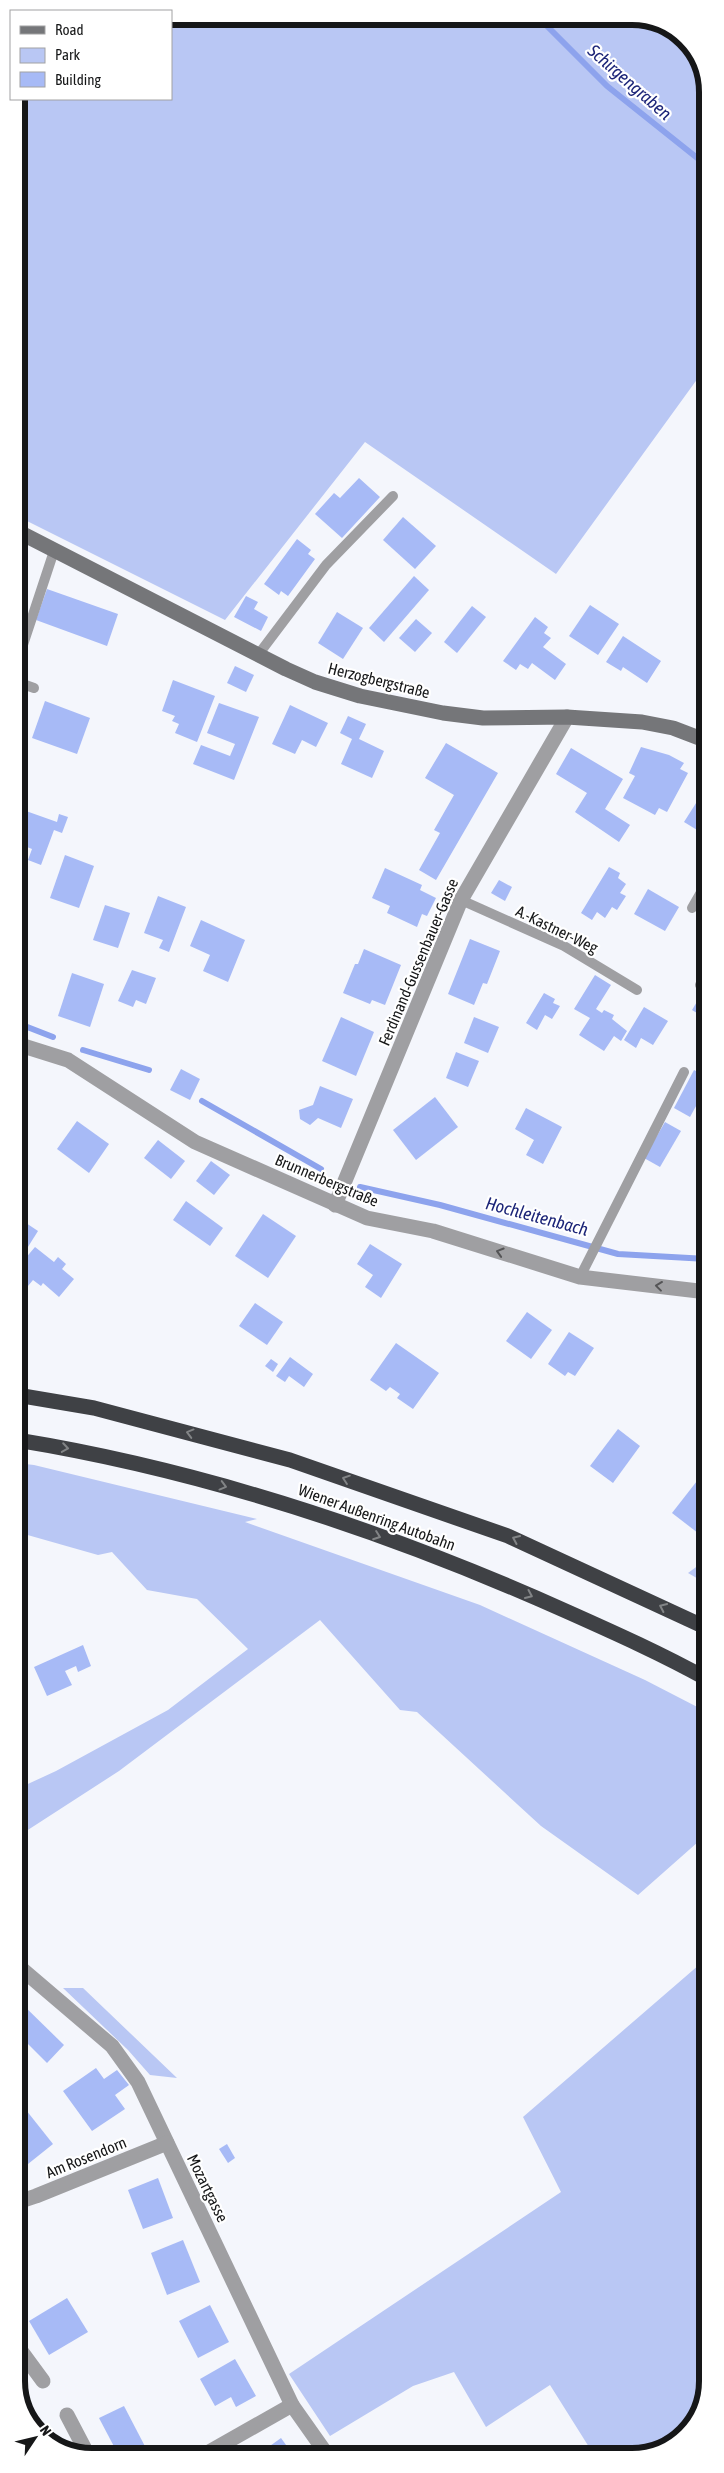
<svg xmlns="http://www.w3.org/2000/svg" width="724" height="2473" font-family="'Asap Condensed',sans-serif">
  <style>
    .green { fill: #b9c7f4 }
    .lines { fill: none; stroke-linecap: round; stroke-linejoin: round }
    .stream { stroke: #8da3ed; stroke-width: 6 }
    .building { fill: #a7baf6 }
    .lane { stroke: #9f9fa2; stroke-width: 10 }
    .street { stroke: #9f9fa2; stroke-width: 15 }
    .secondary { stroke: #757679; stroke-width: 15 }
    .highway { stroke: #3f4145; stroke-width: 15 }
    .oneway { stroke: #545456 }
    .oneway2 { stroke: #828486 }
    .labels { text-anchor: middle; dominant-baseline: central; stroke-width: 4.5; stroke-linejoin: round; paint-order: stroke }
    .street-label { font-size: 16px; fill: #161718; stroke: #fff }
    .water-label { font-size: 18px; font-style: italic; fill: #1c2578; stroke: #fff }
    .rim { fill: none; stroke: #161718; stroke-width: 6 }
  </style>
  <rect width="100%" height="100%" fill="#f4f6fc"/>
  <!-- green -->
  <g class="green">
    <polygon points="171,16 641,17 682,35 706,77 706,367 556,574 365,442 225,620 17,516 16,99 171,99"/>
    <polygon points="17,1463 34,1465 257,1519 245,1522 480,1605 645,1680 707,1712 707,1834 638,1895 541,1826 417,1712 400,1710 320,1620 119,1771 17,1837 17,1789 56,1771 168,1710 248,1649 197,1599 147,1590 112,1552 98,1555 17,1532"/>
    <polygon points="707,1559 707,1584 688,1573"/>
    <polygon points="707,1958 708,2381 689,2431 647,2455 594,2455 550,2385 486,2427 454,2372 413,2386 330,2436 289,2374 561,2192 523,2117"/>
    <polygon points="63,1988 83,1988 177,2078 150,2075 128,2050"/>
  </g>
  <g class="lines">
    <!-- stream -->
    <g class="stream">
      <polyline points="538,17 607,86 706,165"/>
      <polyline points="17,1023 53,1037"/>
      <polyline points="83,1050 149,1070"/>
      <polyline points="202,1101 321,1169"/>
      <polyline points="360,1187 440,1205 618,1254 707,1259"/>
    </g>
  </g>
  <!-- building -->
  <g class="building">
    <polygon points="359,478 380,497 342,538 315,514 334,493 340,498"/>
    <polygon points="403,517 436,546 415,569 383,540"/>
    <polygon points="297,539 311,550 308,554 315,559 288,596 281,591 279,595 264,584"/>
    <polygon points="17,574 28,578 17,607"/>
    <polygon points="414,576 429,590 384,642 369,628"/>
    <polygon points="47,589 118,614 107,646 36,620"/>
    <polygon points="246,596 258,602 254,609 268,617 261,631 234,617"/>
    <polygon points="590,605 619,624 598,655 569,636"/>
    <polygon points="472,606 486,617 457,653 444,642"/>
    <polygon points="337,612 363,628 343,659 318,643"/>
    <polygon points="535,617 548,627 544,633 551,638 543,647 566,664 555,680 532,663 528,669 520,664 516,670 503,661"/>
    <polygon points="416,619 432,633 415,652 399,638"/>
    <polygon points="623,636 661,661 647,683 623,667 621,671 606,662"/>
    <polygon points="235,666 254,675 246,692 227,683"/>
    <polygon points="173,680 215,696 197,742 175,733 179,724 172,721 175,716 162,711"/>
    <polygon points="45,701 90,718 77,754 32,738"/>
    <polygon points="219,703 259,717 234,780 193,764 201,745 230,756 235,744 207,733"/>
    <polygon points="290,705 328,723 316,747 302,740 295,754 272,744"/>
    <polygon points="348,716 366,724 359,739 384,751 372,778 341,764 352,739 340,733"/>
    <polygon points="446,743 498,773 436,880 419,870 440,833 434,830 454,795 425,778"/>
    <polygon points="641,747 669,755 684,763 680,769 688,773 667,812 659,808 655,815 623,798 635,776 629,773"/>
    <polygon points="571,748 623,779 605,809 630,825 619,842 575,812 587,793 556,774"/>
    <polygon points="705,789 707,790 707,836 684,822"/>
    <polygon points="26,811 57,822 59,814 68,817 62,833 54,830 41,865 28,860 32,849 17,843"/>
    <polygon points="65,855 94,866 79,908 50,898"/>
    <polygon points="609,867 620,873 618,878 626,884 620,893 626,896 617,910 612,907 605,918 597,912 592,920 581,913"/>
    <polygon points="385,868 422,885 420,890 436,898 427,916 422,914 417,927 387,913 390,906 372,898"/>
    <polygon points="499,880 512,887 505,901 491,893"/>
    <polygon points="648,889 679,907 665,931 634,914"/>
    <polygon points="158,896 186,907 169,952 159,948 163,940 144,933"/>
    <polygon points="707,899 707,913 701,909"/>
    <polygon points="105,905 130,913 118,948 93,940"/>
    <polygon points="201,920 245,940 228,982 203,971 210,955 190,946"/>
    <polygon points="470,939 500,951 487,984 483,983 474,1005 448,994"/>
    <polygon points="364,949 401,965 385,1005 372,1000 370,1004 343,993 355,964 358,964"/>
    <polygon points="132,970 156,978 146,1004 136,1000 133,1007 118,1001"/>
    <polygon points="72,973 104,984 90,1027 58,1016"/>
    <polygon points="595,975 611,985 596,1009 602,1013 604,1010 614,1015 612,1019 627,1031 621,1041 614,1036 604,1051 579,1035 590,1018 574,1009"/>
    <polygon points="707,985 707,1019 692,1010"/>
    <polygon points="544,993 555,999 553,1003 560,1006 552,1019 545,1015 537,1030 526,1023"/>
    <polygon points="644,1007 668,1021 653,1045 641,1038 636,1048 624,1040"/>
    <polygon points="341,1017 374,1032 356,1076 322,1061"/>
    <polygon points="474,1017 499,1027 488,1053 464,1043"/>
    <polygon points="456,1052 479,1061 468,1087 446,1078"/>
    <polygon points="181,1069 200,1079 190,1100 170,1090"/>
    <polygon points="694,1070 707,1077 707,1086 690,1117 674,1108"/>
    <polygon points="320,1086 353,1099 341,1128 318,1118 310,1125 300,1119 299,1110 313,1105"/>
    <polygon points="435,1097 458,1127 416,1160 393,1130"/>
    <polygon points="526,1108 562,1127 543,1164 526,1155 534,1140 515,1129"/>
    <polygon points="77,1121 109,1144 89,1173 57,1149"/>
    <polygon points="665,1122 681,1131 660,1167 644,1158"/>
    <polygon points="158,1140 185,1161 171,1179 144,1158"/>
    <polygon points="211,1161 230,1175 214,1195 196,1181"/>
    <polygon points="186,1201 223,1228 210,1246 173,1220"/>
    <polygon points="263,1214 296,1236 268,1278 235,1256"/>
    <polygon points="26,1223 38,1231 21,1258 17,1255 17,1237"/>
    <polygon points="370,1244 402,1264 381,1298 365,1287 373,1275 357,1264"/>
    <polygon points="35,1247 54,1262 58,1257 66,1264 62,1269 74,1279 59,1297 43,1283 41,1286 33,1280 17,1299 17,1276 28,1263 24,1260"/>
    <polygon points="255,1303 283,1322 267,1345 239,1326"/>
    <polygon points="527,1312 552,1330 531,1359 506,1341"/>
    <polygon points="569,1332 594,1348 575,1376 568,1372 565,1376 548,1364"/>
    <polygon points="396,1343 439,1373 413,1409 397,1398 400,1394 390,1387 386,1391 370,1380"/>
    <polygon points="290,1357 313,1374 304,1387 289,1376 285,1382 276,1376"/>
    <polygon points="271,1359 278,1364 273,1372 265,1366"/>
    <polygon points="618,1429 640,1446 613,1483 590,1466"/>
    <polygon points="704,1472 707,1474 707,1540 672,1513"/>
    <polygon points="83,1645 91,1666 78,1672 76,1666 65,1671 72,1685 47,1696 34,1667"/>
    <polygon points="18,2000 64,2045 47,2063 18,2034"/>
    <polygon points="96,2068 104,2079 117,2070 129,2085 115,2095 125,2109 92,2131 63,2091"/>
    <polygon points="26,2110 53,2144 18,2172 18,2117"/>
    <polygon points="227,2144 235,2158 228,2163 219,2149"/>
    <polygon points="158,2178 173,2218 143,2229 128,2190"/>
    <polygon points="183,2240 200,2282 167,2295 151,2253"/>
    <polygon points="67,2298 88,2332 49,2355 29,2321"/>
    <polygon points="210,2305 229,2342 198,2358 179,2321"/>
    <polygon points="235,2359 256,2396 236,2407 231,2397 215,2406 200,2379"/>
    <polygon points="124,2406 150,2456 119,2456 99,2418"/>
    <polygon points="281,2438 294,2456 256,2456"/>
  </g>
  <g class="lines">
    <!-- lane -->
    <g class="lane">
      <polyline points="258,655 326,565 393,496"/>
      <polyline points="17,663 54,551"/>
      <polyline points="17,682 34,688"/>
      <polyline points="461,900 564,946 637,990"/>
      <polyline points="692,908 707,882"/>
      <polyline points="700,985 707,973"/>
      <polyline points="580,1277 684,1072"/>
    </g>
    <!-- street -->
    <g class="street">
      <polyline points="17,1044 68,1060 195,1142 367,1218 433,1231 580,1277 707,1292"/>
      <polyline points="335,1205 461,900 567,717"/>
      <polyline points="17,1965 112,2046 138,2082 292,2405 328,2456"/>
      <polyline points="18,2202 36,2196 167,2143"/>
      <polyline points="18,2347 43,2381"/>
      <polyline points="67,2415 89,2457"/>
      <polyline points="202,2456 292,2405"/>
    </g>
    <!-- secondary -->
    <polyline class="secondary" points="17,531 286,669 315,682 360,696 443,713 483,718 567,717 642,722 673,728 707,741"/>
    <!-- highway -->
    <g class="highway">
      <polyline points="17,1395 94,1408 290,1460 508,1536 707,1628"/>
      <path d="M17 1440C207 1471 392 1533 568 1612 615 1633 662 1654 707 1679"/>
    </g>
  </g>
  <!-- one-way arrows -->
  <defs><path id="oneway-chevron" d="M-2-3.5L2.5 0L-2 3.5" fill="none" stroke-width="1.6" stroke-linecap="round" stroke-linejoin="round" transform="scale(1.25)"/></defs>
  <g class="oneway">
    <use href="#oneway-chevron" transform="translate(500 1252) rotate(-163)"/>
    <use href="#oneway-chevron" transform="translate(659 1286) rotate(-173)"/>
  </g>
  <g class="oneway2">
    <use href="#oneway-chevron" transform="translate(190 1433) rotate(-165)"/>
    <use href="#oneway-chevron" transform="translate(65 1448) rotate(9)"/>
    <use href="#oneway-chevron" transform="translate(346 1479) rotate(-161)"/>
    <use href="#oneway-chevron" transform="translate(223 1486) rotate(15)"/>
    <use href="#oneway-chevron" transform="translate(377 1536) rotate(20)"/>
    <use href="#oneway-chevron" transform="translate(516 1539) rotate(-156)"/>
    <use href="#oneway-chevron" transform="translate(529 1595) rotate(24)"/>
    <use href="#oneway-chevron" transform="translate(663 1607) rotate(-155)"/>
  </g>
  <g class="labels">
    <!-- street labels -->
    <g class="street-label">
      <text transform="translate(379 680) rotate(14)">Herzogbergstraße</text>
      <text transform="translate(557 929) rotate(26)">A.-Kastner-Weg</text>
      <text transform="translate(418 962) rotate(-67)">Ferdinand-Gussenbauer-Gasse</text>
      <text transform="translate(327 1180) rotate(23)">Brunnerbergstraße</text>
      <text transform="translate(377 1517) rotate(20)">Wiener Außenring Autobahn</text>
      <text transform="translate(86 2157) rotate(-22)">Am Rosendorn</text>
      <text transform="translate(208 2188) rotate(64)">Mozartgasse</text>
    </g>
    <!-- water labels -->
    <g class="water-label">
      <text transform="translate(630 82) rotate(41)">Schirgengraben</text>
      <text transform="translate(537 1216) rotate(15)">Hochleitenbach</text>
    </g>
  </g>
  <!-- crop -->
  <path d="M0 0H724V2473H0ZM92 25H632A67 67 0 0 1 699 92V2381A67 67 0 0 1 632 2448H92A67 67 0 0 1 25 2381V92A67 67 0 0 1 92 25Z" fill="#fff" fill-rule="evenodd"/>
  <path class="rim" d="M92 25H632A67 67 0 0 1 699 92V2381A67 67 0 0 1 632 2448H92A67 67 0 0 1 25 2381V92A67 67 0 0 1 92 25Z"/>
  <!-- legend -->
  <rect x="10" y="10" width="162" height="90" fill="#ffffff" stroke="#a2a2a3"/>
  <rect x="20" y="26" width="25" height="8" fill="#757679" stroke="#a2a2a3"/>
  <text x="55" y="35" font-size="15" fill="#161718">Road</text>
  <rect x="20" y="48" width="25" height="15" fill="#b9c7f4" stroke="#a2a2a3"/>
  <text x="55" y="60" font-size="15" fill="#161718">Park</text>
  <rect x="20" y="72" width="25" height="15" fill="#a7baf6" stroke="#a2a2a3"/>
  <text x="55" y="85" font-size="15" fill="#161718">Building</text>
  <!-- north arrow -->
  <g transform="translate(35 2438) rotate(55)" stroke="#ffffff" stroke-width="4" paint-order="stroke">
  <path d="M0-4L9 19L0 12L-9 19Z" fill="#161718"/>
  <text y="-8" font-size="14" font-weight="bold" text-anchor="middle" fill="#161718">N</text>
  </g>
</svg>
